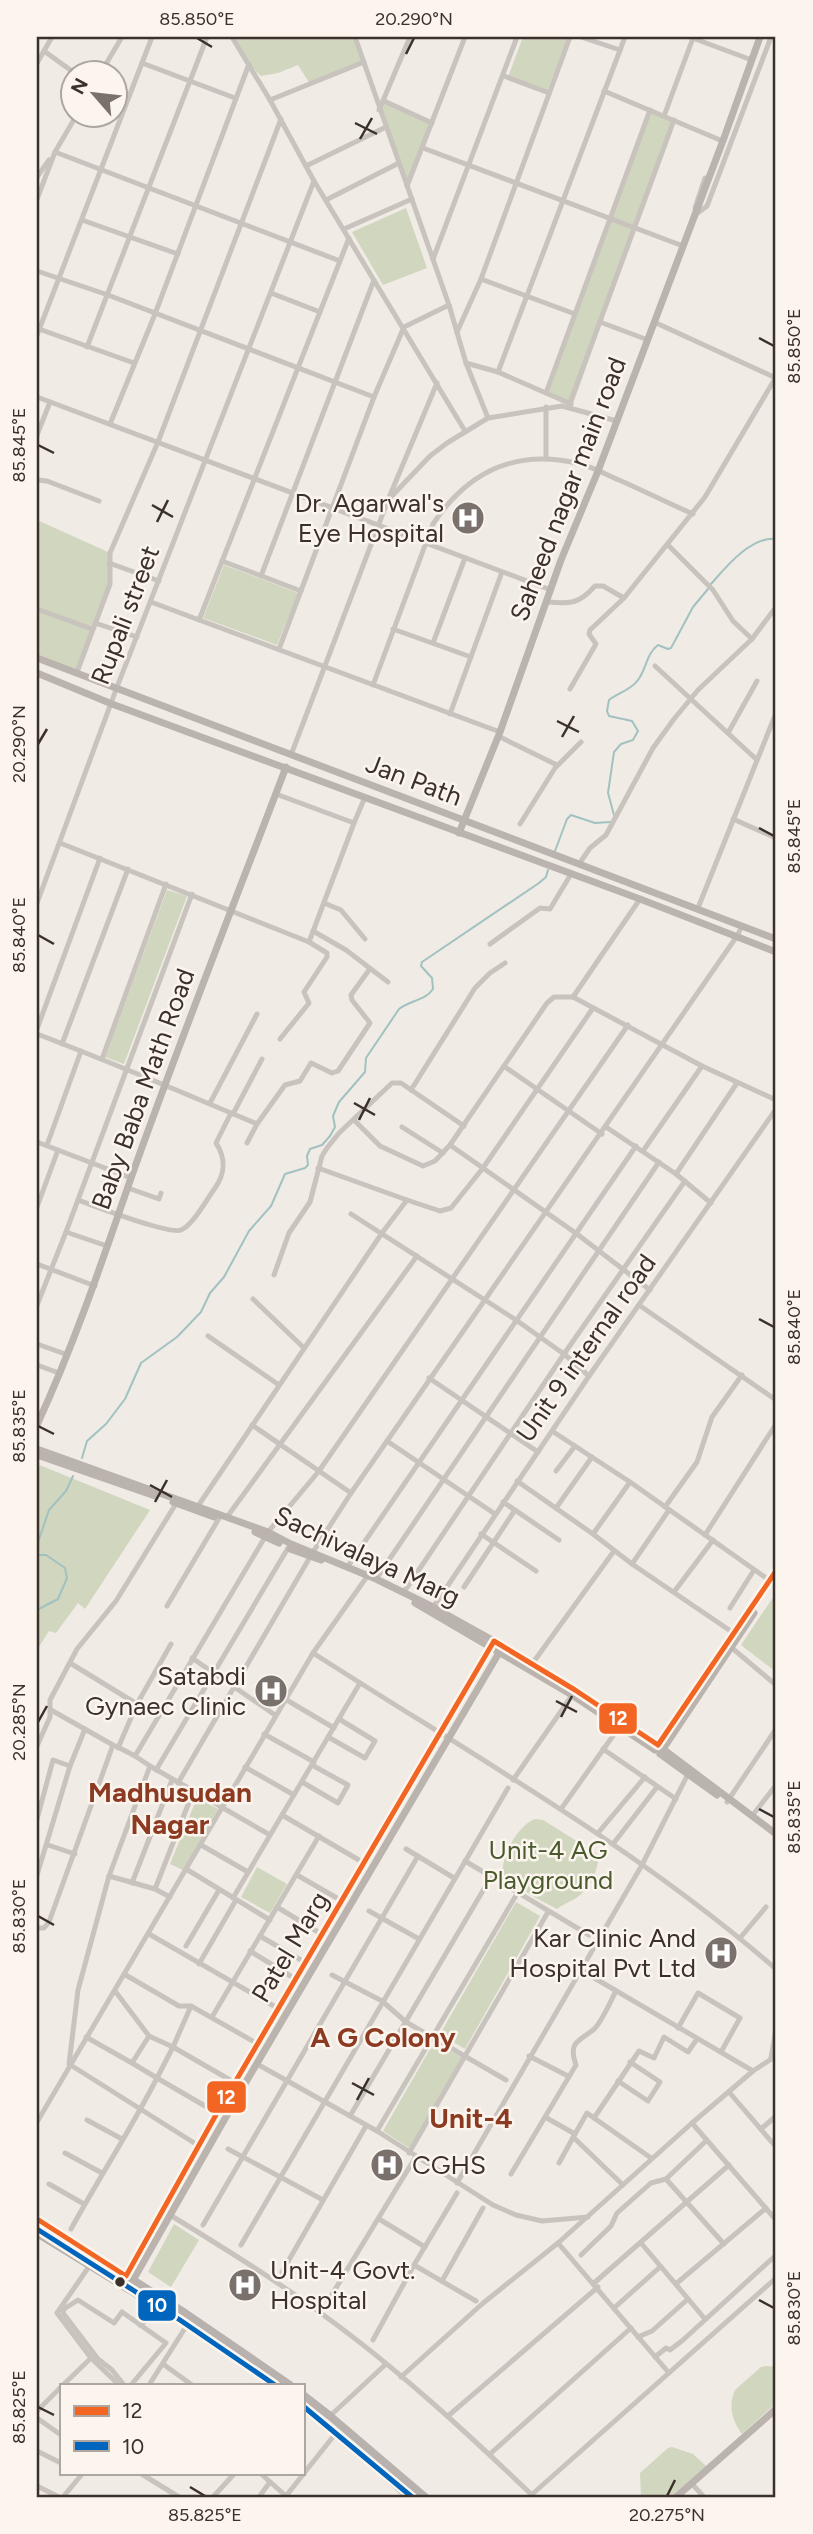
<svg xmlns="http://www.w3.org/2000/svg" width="813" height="2534" font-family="Figtree,sans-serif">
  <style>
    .green { fill: #d1d6bf }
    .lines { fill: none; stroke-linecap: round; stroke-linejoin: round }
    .stream { stroke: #a1c2c1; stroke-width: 2 }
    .street { stroke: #c9c3be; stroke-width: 5 }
    .secondary { stroke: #bab3ae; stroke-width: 7 }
    .primary { stroke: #b8b1ad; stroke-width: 8 }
    .bus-1-casing { stroke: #fbf5ee; stroke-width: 10 }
    .bus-2-casing { stroke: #fbf5ee; stroke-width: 10 }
    .bus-1 { stroke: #f26522; stroke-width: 5 }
    .bus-2 { stroke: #0065bd; stroke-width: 5 }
    .ticks { fill: none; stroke: #3b302b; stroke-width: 2.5 }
    .bus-dot { fill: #3b302b; stroke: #fbf5ee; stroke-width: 2.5 }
    .labels { text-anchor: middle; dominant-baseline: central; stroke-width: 5; stroke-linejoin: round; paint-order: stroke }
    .street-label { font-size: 26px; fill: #3b302b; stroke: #fbf5ee }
    .poi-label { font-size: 26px; fill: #3b302b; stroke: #fbf5ee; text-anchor: end }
    .park-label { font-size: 26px; fill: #4a5a2e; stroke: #fbf5ee }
    .neighbourhood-label { font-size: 28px; font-weight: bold; fill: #8c3b22; stroke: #fbf5ee }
    .line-badge { stroke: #fbf5ee; stroke-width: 2.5 }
    .badge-label { font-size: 19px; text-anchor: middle; font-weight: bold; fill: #fff }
    .neatline { fill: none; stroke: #3b302b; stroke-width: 2.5 }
    .ticks-label { font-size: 18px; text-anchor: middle; fill: #3b302b }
  </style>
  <rect width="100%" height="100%" fill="#f0ebe5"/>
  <!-- green -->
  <g class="green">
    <polygon points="233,37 355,37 364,62 310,84 298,65 278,73 261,76 249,64"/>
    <polygon points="523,37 568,37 547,92 508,77"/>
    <polygon points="384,101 432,123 407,186 379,110"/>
    <polygon points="650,110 674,120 573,404 546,393"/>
    <polygon points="406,208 427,268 383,285 352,232"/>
    <polygon points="37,520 108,552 109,583 91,627 37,608"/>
    <polygon points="224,565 298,593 277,645 203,618"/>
    <polygon points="37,610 91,629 76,671 37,657"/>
    <polygon points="167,890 187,896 124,1064 105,1057"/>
    <polygon points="37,1464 150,1510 85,1609 78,1603 56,1633 49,1631 37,1650"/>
    <polygon points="776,1593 776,1672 741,1645"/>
    <polygon points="197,1798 218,1809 183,1870 170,1864"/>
    <path d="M535 1819 543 1820 599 1855C598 1872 588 1892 573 1900 567 1903 562 1905 557 1909L534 1897 503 1876C500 1857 518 1825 535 1819Z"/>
    <polygon points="257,1867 287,1884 270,1913 241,1897"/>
    <polygon points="516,1902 540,1916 465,2049 440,2034"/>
    <polygon points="434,2042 463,2058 411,2149 383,2131"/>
    <polygon points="174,2224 199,2240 171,2287 148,2272"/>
    <path d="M767 2366 776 2367V2403L742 2434C732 2421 728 2405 735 2390L761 2367Z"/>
    <polygon points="672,2447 693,2454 706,2466 670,2497 641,2497 640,2473 668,2448"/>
  </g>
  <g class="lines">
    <!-- stream -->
    <g class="stream">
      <path d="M711 584C726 567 751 536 776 539"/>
      <path d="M614 815 608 793 614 752 621 744 633 740 638 731 632 721 609 716 607 711 609 700C618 693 631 690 638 680 647 668 646 654 658 645L668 649 671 648 693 607 708 589"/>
      <polyline points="555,851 567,819 571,815 595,823 610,822"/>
      <path d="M82 1458 87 1441 106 1424 125 1399 141 1363 177 1337 201 1312 210 1293 224 1277 249 1231 271 1206 285 1174 305 1168 308 1165 307 1156 310 1149 322 1145 330 1136 335 1127 333 1116 339 1102 365 1072 366 1058 399 1009C410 1000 425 1001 433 989L432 978 421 966 422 962 539 883 546 877 548 870"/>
      <polyline points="37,1545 49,1510 66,1491 73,1476"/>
      <polyline points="37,1555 46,1555 65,1568 67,1578 58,1599 37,1610"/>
    </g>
    <!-- street -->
    <g class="street">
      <polyline points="232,37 270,100 314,181 465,431"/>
      <polyline points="355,37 449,305 466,363 488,418"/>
      <polyline points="581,37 620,50"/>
      <polyline points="690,37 749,59"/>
      <polyline points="44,51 76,74"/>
      <polyline points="37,63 52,37"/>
      <polyline points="142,63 235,98"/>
      <polyline points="100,74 122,37"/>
      <polyline points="504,76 549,93"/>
      <polyline points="604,91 720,140"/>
      <polyline points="270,100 364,62"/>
      <polyline points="384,101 432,123"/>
      <polyline points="379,110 410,37"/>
      <polyline points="664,116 693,38"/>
      <polyline points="423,148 683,246"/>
      <polyline points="55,152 76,116"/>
      <polyline points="306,166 386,127"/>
      <polyline points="37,177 49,160"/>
      <polyline points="407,186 465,37"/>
      <polyline points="37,199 55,152 340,261"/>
      <polyline points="326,200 399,163"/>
      <polyline points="695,208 705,178"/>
      <polyline points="695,215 707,206 771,37"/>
      <polyline points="82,220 178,254"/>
      <polyline points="344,229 412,199"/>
      <polyline points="433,259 517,37"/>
      <polyline points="37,271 108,295 374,397"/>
      <polyline points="481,279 575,314"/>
      <polyline points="271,293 320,312"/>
      <polyline points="600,322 648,340"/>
      <polyline points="654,322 776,378"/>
      <polyline points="39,329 134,363"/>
      <polyline points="457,332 481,279 570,37"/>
      <polyline points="37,335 152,37"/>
      <polyline points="87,347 207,37"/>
      <polyline points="466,363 498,372 571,404"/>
      <polyline points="498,372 625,37"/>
      <polyline points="546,393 650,110"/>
      <polyline points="37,397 551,590"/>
      <polyline points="570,403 674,120"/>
      <polyline points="546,407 546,458"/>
      <polyline points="110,424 155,314 249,64"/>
      <polyline points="37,435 50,402"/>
      <polyline points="37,480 47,481 99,501"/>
      <polyline points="390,498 430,456 447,443 488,418 562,406 617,421"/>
      <polyline points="668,545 713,590 733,621 752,639"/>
      <polyline points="222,561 301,591"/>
      <polyline points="109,563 159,581"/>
      <polyline points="261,576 374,280"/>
      <polyline points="151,602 500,732"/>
      <path d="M547 602C571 604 579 604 595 586H603L624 598 705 497 776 377"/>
      <polyline points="37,609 92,629"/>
      <polyline points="199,620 349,238"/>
      <polyline points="95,623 137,637"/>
      <polyline points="393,629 471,657"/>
      <polyline points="433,643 465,558"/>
      <polyline points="279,649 374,397 404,327 449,305"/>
      <polyline points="655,666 756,759"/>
      <polyline points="77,672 110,584 110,553 158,442 281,119"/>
      <path d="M373 685 433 524C468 471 517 448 580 464 593 467 607 475 619 480 644 491 668 503 693 514"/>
      <polyline points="570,689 596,644 589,634 590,630 624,598"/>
      <polyline points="450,714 502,572"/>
      <polyline points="728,733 757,681"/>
      <polyline points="498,736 557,765"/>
      <polyline points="291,755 388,500 437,383"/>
      <polyline points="733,819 776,838"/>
      <polyline points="354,823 365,797"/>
      <polyline points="520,824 555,768 581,742"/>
      <polyline points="60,843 309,942 354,823 276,794"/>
      <polyline points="579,864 590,848 606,835 653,748 674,719 698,690 752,639 776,607"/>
      <polyline points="37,903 117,687 314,181"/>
      <polyline points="324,903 341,910 365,939"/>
      <polyline points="698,908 776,713"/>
      <polyline points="313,931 346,950 388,982"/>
      <polyline points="490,944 540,908 550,909 571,874"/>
      <polyline points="573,997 640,899"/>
      <polyline points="37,1029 100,858"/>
      <path d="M37 1034C111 1062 184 1093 257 1124L247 1143"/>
      <polyline points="280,1039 309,1003 304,992 327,957 327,953 309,942"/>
      <polyline points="62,1044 128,869"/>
      <polyline points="102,1059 166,884"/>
      <polyline points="505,1067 602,1134"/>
      <polyline points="411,1090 475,988 490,973 505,963"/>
      <polyline points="210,1103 257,1014"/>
      <polyline points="233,1114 262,1059"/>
      <polyline points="354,1120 380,1146 423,1166 435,1161 450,1145"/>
      <polyline points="257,1124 285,1085 300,1081 311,1063 332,1073 338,1071 370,1023 352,1000 351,995 369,970"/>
      <polyline points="402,1127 443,1153"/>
      <polyline points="606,1127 676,1174 711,1203"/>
      <polyline points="37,1142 131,1178"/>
      <polyline points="47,1145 81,1051"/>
      <polyline points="643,1151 702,1066"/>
      <polyline points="318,1168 407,1200"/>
      <polyline points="676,1174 737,1083"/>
      <polyline points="128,1188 159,1199 161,1193"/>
      <path d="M78 1200C94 1206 169 1235 181 1230 193 1225 207 1199 215 1188 225 1174 226 1158 216 1143L231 1113"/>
      <polyline points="37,1207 58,1150"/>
      <polyline points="351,1214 516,1320 564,1354 589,1376"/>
      <polyline points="66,1232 107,1246"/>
      <polyline points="37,1264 95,1286"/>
      <polyline points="274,1275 289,1233 310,1202 322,1156 327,1148 339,1133 392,1083 401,1083 464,1126"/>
      <polyline points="650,1290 577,1234 450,1145 547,1003 554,997 573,997 702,1066 776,1100"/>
      <polyline points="253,1299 304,1348"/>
      <polyline points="37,1305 66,1232 192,894"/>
      <polyline points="639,1305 776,1400"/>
      <polyline points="208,1336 279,1385"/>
      <polyline points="37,1344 68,1355"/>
      <polyline points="37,1365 59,1373"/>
      <polyline points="429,1378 538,1452"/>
      <polyline points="252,1425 351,1493"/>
      <polyline points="552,1431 630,1482 769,1580"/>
      <polyline points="387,1441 495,1514"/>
      <polyline points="556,1471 575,1446"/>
      <polyline points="517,1481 593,1534 632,1564 735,1634"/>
      <polyline points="503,1502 559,1540"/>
      <polyline points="198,1506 382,1233 407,1200 440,1211 451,1208 483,1168 593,1008"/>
      <polyline points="665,1507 697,1462 712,1417 742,1375"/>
      <polyline points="556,1508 592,1457"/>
      <polyline points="227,1517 417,1256"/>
      <polyline points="481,1534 536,1571"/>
      <polyline points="593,1534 630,1482"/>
      <polyline points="705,1535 776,1424"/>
      <polyline points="632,1564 669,1510"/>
      <polyline points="348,1566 636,1146"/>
      <polyline points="376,1579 659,1162"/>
      <polyline points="464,1587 515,1510"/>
      <polyline points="404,1592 564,1354 685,1181"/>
      <polyline points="674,1592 713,1540"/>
      <polyline points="167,1606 221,1515"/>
      <polyline points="730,1608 754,1570"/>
      <polyline points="432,1609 589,1376 776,1109"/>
      <polyline points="732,1648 776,1685"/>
      <path d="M313 1653C470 1754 635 1846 776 1969"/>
      <polyline points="192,1658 275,1715"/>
      <polyline points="70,1663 137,1704"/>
      <polyline points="532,1664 614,1551"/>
      <polyline points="285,1699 334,1728"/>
      <polyline points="264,1734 314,1762"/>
      <polyline points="328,1737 365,1758 375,1741 339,1719"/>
      <polyline points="37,1746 50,1717 50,1700 77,1649 116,1601 177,1502"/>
      <polyline points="116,1746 135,1756"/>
      <polyline points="118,1748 137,1704 171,1644"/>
      <polyline points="603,1749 676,1799"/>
      <polyline points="150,1766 135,1756 268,1532 319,1471 628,1025"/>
      <polyline points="245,1767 294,1795"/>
      <polyline points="156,1770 288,1548"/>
      <polyline points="513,1780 573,1694"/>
      <polyline points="302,1782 338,1803 348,1785 312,1765"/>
      <polyline points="178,1783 313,1552 351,1493 737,936 742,926"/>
      <polyline points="727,1802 776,1729"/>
      <polyline points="561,1809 620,1726"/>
      <polyline points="282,1815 364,1863"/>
      <polyline points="752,1816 776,1785"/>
      <polyline points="37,1819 53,1760 70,1766"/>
      <polyline points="598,1833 645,1777"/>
      <polyline points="613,1844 657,1787"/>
      <polyline points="48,1845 75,1854"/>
      <polyline points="201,1845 248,1872"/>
      <polyline points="406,1849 454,1878"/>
      <polyline points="465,1861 589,1935"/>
      <polyline points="186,1869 270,1920"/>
      <polyline points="37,1875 70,1766 85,1729"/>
      <polyline points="297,1875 342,1901"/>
      <polyline points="109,1876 155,1889 170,1897"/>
      <polyline points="132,1883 172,1780"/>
      <polyline points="155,1889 193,1792"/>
      <polyline points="233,1898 360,1683"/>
      <polyline points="277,1907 323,1935"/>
      <polyline points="369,1911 419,1939"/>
      <polyline points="37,1928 44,1928 49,1922 113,1745 51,1710"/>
      <polyline points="149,1934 279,2009"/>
      <polyline points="260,1936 306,1963"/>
      <polyline points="740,1938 766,1907"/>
      <polyline points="186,1946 219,1890"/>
      <polyline points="250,1951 297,1980"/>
      <polyline points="199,1964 236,1900"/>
      <polyline points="579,1969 753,2071"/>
      <polyline points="124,1974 179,2006 191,2006 258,2044"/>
      <polyline points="332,1975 382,2001 406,2022 506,2080"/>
      <polyline points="115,1991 149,2036"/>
      <polyline points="212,2017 319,1836"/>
      <polyline points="678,2028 698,1993 740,2018 721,2052"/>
      <polyline points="86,2037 132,2063"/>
      <polyline points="529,2056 568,2076"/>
      <polyline points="771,2058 776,2029"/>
      <polyline points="257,2064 377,2131 493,2205 516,2215 542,2221 588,2217"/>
      <polyline points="618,2081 648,2101 660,2082 630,2062"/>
      <polyline points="729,2092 776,2147"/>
      <polyline points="217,2113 157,2078 173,2047 237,2084"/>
      <polyline points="350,2116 491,1877"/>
      <polyline points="545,2117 575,2134 587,2113 651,2158"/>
      <polyline points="594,2118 639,2051 654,2058 664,2037 688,2052 697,2039"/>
      <polyline points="87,2120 122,2139"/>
      <polyline points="37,2122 313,1653 366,1578"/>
      <polyline points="692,2123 776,2220"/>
      <polyline points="761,2129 776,2116"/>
      <polyline points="377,2131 518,1892"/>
      <polyline points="573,2137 623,2185"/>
      <polyline points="199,2146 69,2064 78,1990 109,1876 150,1766 270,1835"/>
      <polyline points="228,2149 323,2200"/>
      <polyline points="65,2153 102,2173"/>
      <polyline points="409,2153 548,1912"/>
      <polyline points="559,2163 575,2134"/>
      <path d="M511 2174 576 2065C568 2042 578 2042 593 2030 601 2024 611 2000 616 1991"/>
      <polyline points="666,2179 724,2244"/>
      <polyline points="457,2183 642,1865 688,1774"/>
      <polyline points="49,2184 84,2204"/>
      <path d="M170 2215C221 2246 273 2278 322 2314 397 2368 465 2431 532 2495"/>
      <polyline points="379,2219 425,2247"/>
      <polyline points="203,2225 418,1856"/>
      <path d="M71 2229C99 2178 131 2129 157 2078L132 2063 149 2036 173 2047 191 2006"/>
      <polyline points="558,2243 669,2373"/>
      <polyline points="641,2243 705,2319"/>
      <polyline points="241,2245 508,1788"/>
      <polyline points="581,2255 611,2226 617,2213 651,2183 666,2179 707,2140"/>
      <polyline points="90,2265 57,2313 91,2358 119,2385"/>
      <polyline points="414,2265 476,2301"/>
      <polyline points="282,2272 366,2126"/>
      <polyline points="442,2281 483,2208"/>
      <polyline points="594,2283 729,2165"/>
      <polyline points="677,2283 766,2208"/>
      <polyline points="328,2301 415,2158"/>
      <polyline points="614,2308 660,2267"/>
      <polyline points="140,2325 147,2320 157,2306"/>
      <polyline points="638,2337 652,2331 688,2299"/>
      <polyline points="373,2340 414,2265 457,2193"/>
      <polyline points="655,2357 666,2348 670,2350 683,2340 776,2255"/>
      <polyline points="163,2364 192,2385"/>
      <polyline points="401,2377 482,2304 558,2243 692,2123 753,2071 776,2056"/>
      <polyline points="63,2385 91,2358"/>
      <polyline points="124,2385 112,2370 98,2359 63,2313 64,2309 78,2300 114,2323 122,2312 166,2343 131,2385"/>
      <polyline points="149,2385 187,2325"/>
      <polyline points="37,2411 61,2387"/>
      <polyline points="330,2416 386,2364"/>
      <polyline points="448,2416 598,2287"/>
      <polyline points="37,2418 61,2435"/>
      <polyline points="37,2451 61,2463"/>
      <polyline points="490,2454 631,2328"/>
      <polyline points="140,2473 179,2497"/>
      <polyline points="260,2473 286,2496 336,2433"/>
      <polyline points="692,2484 704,2497"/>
      <polyline points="37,2486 59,2497"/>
      <polyline points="63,2497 83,2473"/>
      <polyline points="213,2497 235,2473"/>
      <polyline points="259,2497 270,2482"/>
      <polyline points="529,2497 776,2278"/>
    </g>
    <!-- secondary -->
    <g class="secondary">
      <polyline points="37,658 776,939"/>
      <polyline points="37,673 112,704 640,899 776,952"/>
      <polyline points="459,833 500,732 561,560 598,471 724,138 760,37"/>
      <path d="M37 1425C74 1345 102 1262 131 1178 180 1040 234 904 286 767"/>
      <polyline points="37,1449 268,1532 291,1544 376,1579 433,1607 503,1646 658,1745 776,1571"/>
      <polyline points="37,1455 155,1496"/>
      <polyline points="173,1502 214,1517"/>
      <polyline points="255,1532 279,1543"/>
      <polyline points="290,1549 321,1560"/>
      <polyline points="415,1603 572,1695 655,1750"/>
      <polyline points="754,1613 663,1749 776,1834"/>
      <polyline points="660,1754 717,1795"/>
      <polyline points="132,2282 243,2087 503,1646"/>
      <polyline points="121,2284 217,2113 494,1641"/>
      <polyline points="676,2497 776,2409"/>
    </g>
    <!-- primary -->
    <g class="primary">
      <polyline points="37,2219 185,2313 290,2385"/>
      <polyline points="37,2233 187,2325 276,2385"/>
      <polyline points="303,2395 330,2416 425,2497"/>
      <polyline points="303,2407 374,2465 409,2497"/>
    </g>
    <defs>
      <polyline id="bus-1" points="37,2219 126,2276 217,2113 494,1641 575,1690 658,1745 776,1571"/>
      <g id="bus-2">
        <polyline points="37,2229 180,2320 275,2385"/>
        <polyline points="303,2406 412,2497"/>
      </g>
    </defs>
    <!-- bus-1 casing -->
    <use href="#bus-1" class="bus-1-casing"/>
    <!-- bus-2 casing -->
    <use href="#bus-2" class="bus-2-casing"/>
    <!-- bus-1 -->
    <use href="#bus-1" class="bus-1"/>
    <!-- bus-2 -->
    <use href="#bus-2" class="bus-2"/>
  </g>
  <!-- ticks -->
  <path class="ticks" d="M197 38 212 47M406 54 414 38M355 123 377 134M360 139 372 118M759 338 774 346M38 445 54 453M152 505 173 517M157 522 168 500M557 721 579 732M562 737 574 716M38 744 47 729M759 828 774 836M38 935 54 944M354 1103 375 1115M359 1120 370 1098M759 1319 774 1327M38 1426 54 1434M150 1485 172 1497M155 1502 167 1480M556 1701 577 1712M561 1717 572 1696M38 1722 47 1706M759 1809 774 1817M38 1916 54 1925M352 2083 374 2095M357 2100 369 2078M759 2300 774 2308M38 2407 54 2415M190 2487 205 2496M667 2496 675 2480"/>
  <!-- icons -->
  <defs>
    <symbol id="hospital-disc" viewBox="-11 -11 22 22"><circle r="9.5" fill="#7a716c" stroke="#fbf5ee"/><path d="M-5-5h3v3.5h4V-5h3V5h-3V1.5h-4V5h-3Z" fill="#fff"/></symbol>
  </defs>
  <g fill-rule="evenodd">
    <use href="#hospital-disc" x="449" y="499" width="38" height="38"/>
    <use href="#hospital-disc" x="252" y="1672" width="38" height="38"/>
    <use href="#hospital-disc" x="702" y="1934" width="38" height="38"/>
    <use href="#hospital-disc" x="368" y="2146" width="38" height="38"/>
    <use href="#hospital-disc" x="226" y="2266" width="38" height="38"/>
  </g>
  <!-- markers -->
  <circle class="bus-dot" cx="120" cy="2282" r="6"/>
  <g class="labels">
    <!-- street labels -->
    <g class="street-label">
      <text transform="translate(568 489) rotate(-69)">Saheed nagar main road</text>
      <text transform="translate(125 615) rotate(-69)">Rupali street</text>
      <text transform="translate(414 780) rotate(21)">Jan Path</text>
      <text transform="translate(143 1089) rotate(-70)">Baby Baba Math Road</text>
      <text transform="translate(586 1348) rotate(-55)">Unit 9 internal road</text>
      <text transform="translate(367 1556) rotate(25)">Sachivalaya Marg</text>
      <text transform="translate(290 1947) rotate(-59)">Patel Marg</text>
    </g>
    <!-- poi labels -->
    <g class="poi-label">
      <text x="444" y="503">Dr. Agarwal's<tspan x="444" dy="30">Eye Hospital</tspan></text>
      <text x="246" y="1676">Satabdi<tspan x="246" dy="30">Gynaec Clinic</tspan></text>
      <text x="696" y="1938">Kar Clinic And<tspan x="696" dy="30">Hospital Pvt Ltd</tspan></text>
      <text x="412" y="2165" text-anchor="start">CGHS</text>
      <text x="270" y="2270" text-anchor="start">Unit-4 Govt.<tspan x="270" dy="30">Hospital</tspan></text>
    </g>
    <!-- park labels -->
    <g class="park-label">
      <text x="548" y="1850">Unit-4 AG<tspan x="548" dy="30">Playground</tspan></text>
    </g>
    <!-- neighbourhood labels -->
    <g class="neighbourhood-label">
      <text x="170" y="1792">Madhusudan<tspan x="170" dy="32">Nagar</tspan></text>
      <text x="383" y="2037">A G Colony</text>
      <text x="471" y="2118">Unit-4</text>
    </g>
  </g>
  <g class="line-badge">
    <rect x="598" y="1702" width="40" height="33" rx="7" fill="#f26522"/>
    <rect x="206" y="2080" width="41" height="34" rx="7" fill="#f26522"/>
    <rect x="137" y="2289" width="40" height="33" rx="7" fill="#0065bd"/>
  </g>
  <g class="badge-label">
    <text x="618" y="1725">12</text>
    <text x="226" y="2104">12</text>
    <text x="157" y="2312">10</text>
  </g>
  <!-- border -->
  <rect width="813" height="2534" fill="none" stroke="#fbf5ee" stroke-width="77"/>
  <!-- legend -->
  <rect x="60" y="2384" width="245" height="91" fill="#fbf5ee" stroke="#aea6a0" stroke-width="2"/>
  <rect x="74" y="2406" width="35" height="10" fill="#f26522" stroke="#aea6a0" stroke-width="2"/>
  <text x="122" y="2418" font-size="21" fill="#3b302b">12</text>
  <rect x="74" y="2441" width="35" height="10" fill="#0065bd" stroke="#aea6a0" stroke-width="2"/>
  <text x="122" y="2454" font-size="21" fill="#3b302b">10</text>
  <!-- north arrow -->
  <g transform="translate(94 94) rotate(298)"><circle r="33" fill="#fbf5ee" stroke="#aea6a0" stroke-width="2"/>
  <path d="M0-5L12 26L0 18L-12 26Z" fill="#7a716c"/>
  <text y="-10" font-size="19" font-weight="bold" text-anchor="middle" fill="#3b302b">N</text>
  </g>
  <rect x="38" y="38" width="736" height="2458" class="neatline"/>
  <g class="ticks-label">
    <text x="197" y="25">85.850°E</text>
    <text x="414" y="25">20.290°N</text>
    <text transform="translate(794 346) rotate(-90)" y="6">85.850°E</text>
    <text transform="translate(19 445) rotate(-90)" y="6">85.845°E</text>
    <text transform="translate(19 744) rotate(-90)" y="6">20.290°N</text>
    <text transform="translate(794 836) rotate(-90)" y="6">85.845°E</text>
    <text transform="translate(19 935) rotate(-90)" y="6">85.840°E</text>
    <text transform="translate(794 1327) rotate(-90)" y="6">85.840°E</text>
    <text transform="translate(19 1426) rotate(-90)" y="6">85.835°E</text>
    <text transform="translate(19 1722) rotate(-90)" y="6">20.285°N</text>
    <text transform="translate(794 1817) rotate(-90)" y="6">85.835°E</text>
    <text transform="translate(19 1916) rotate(-90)" y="6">85.830°E</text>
    <text transform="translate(794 2308) rotate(-90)" y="6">85.830°E</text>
    <text transform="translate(19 2407) rotate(-90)" y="6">85.825°E</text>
    <text x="205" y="2521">85.825°E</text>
    <text x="667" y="2521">20.275°N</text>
  </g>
</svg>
